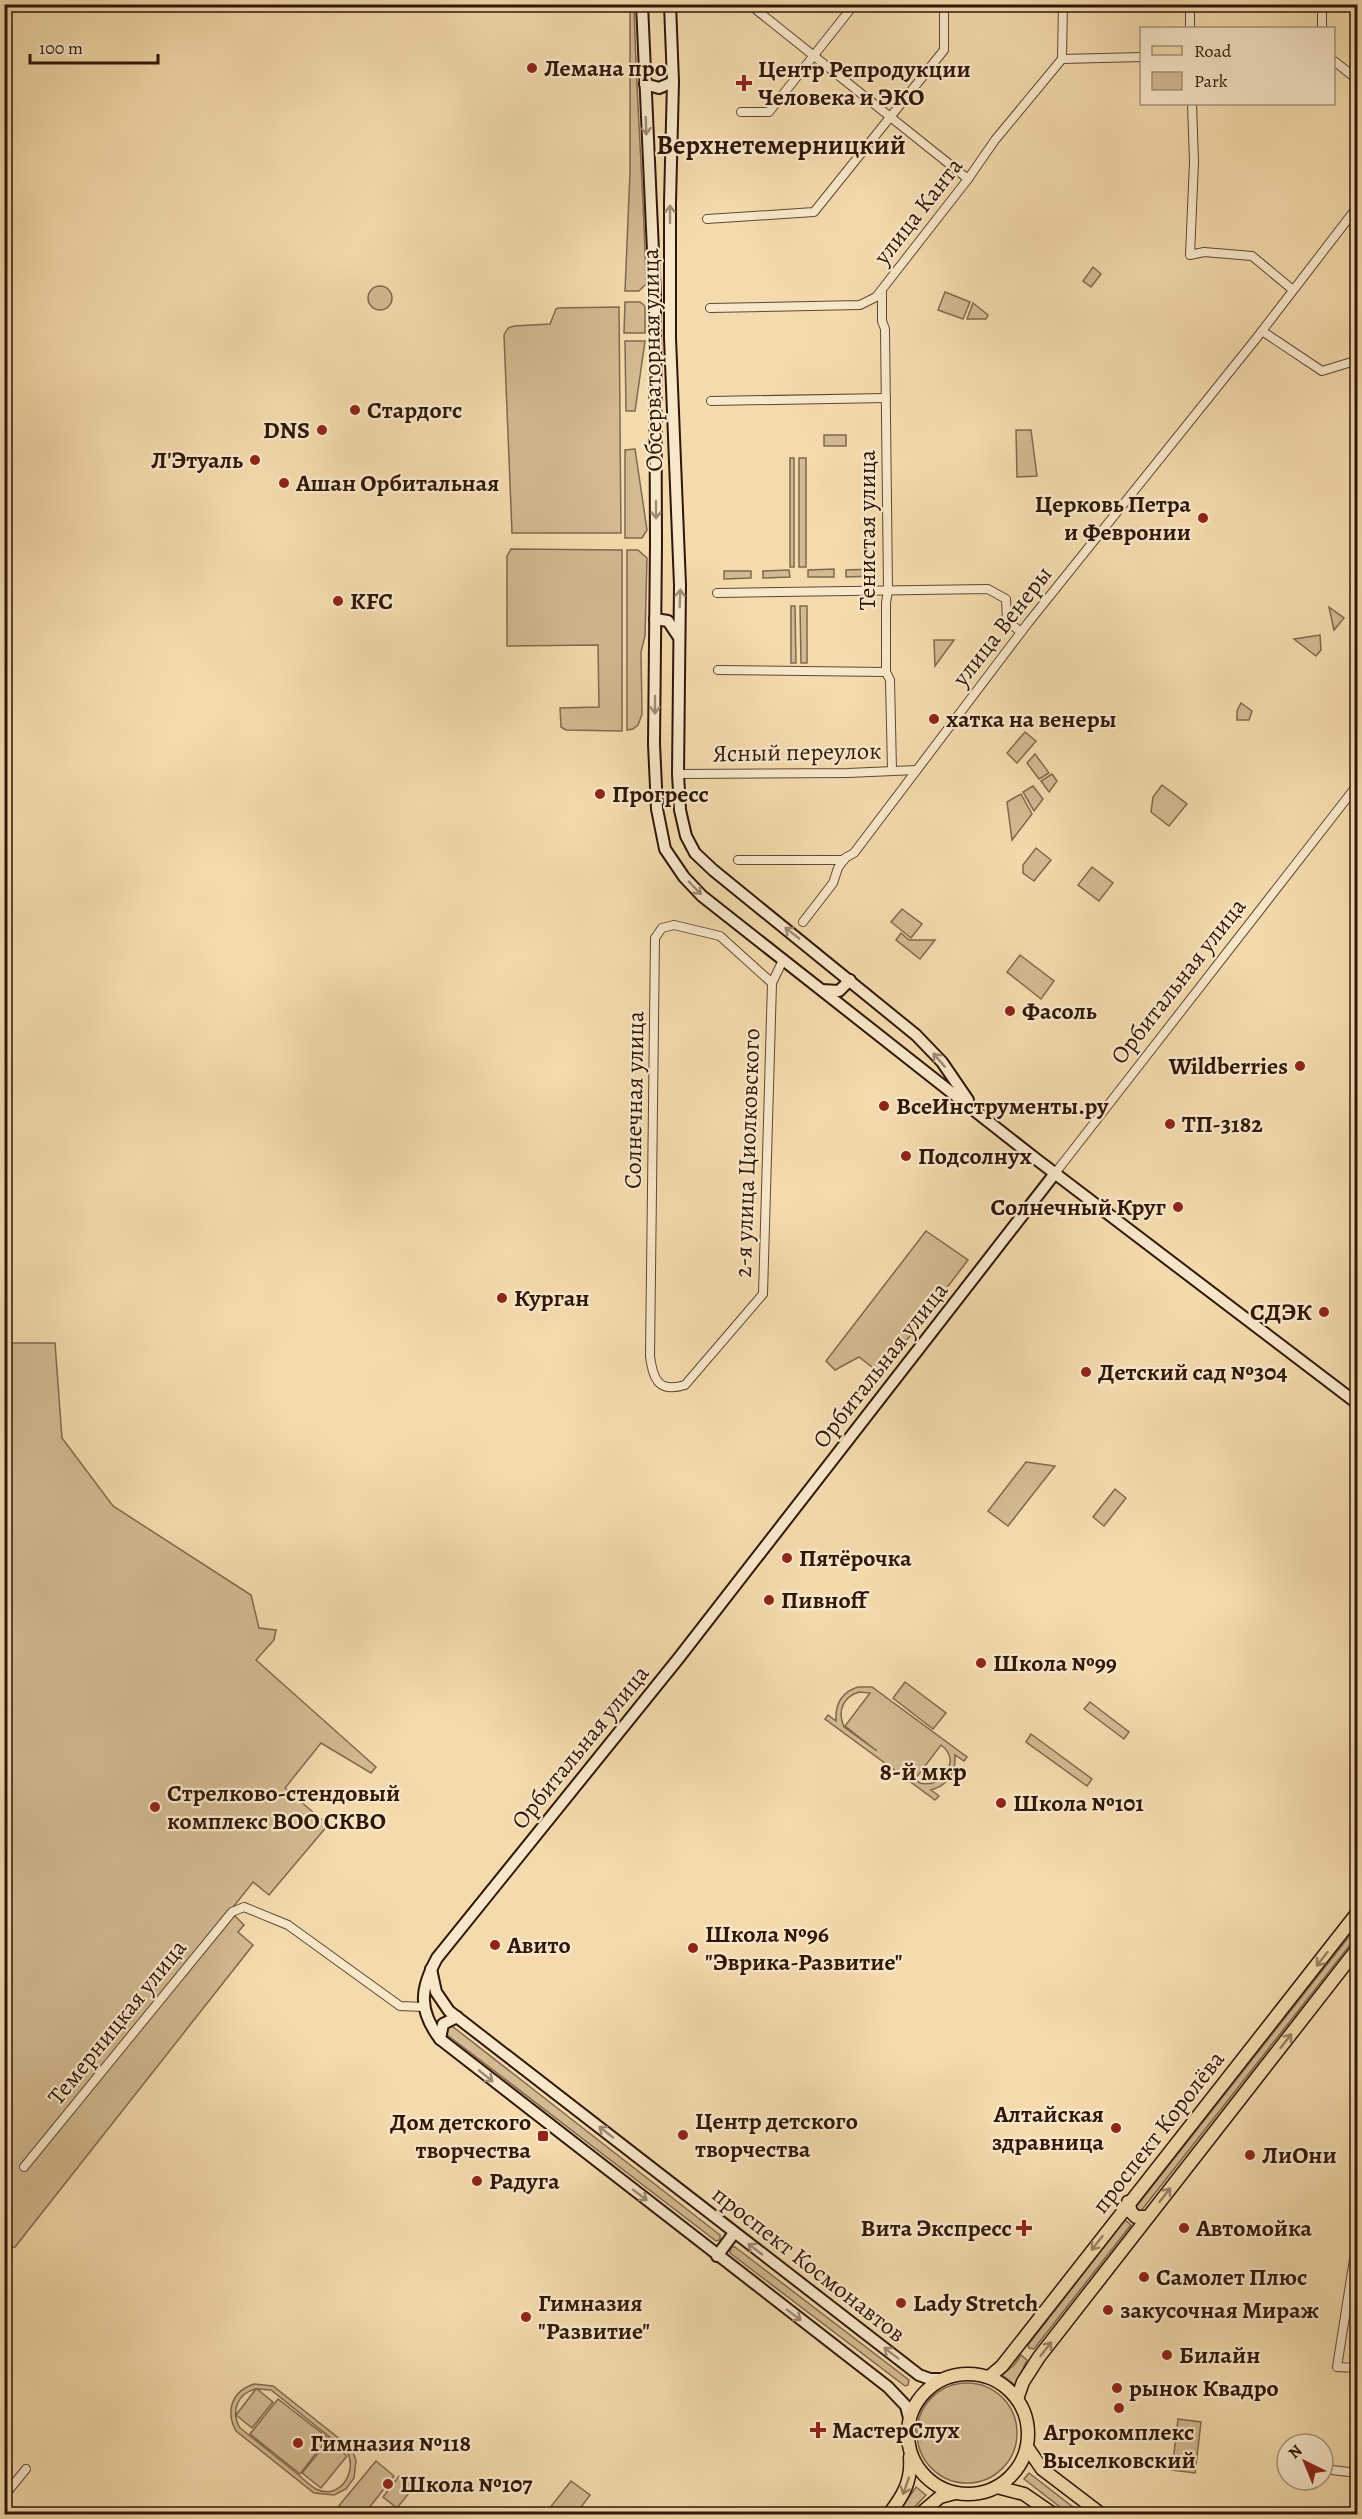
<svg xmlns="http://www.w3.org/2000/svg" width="1362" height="2519" font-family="Alegreya,serif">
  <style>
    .green { fill: #d3ba91; stroke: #81684e; stroke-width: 1.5; fill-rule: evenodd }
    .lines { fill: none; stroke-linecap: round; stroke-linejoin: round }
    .street-casing { stroke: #604733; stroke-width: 10 }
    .secondary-casing { stroke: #2f160a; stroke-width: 14 }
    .primary-casing { stroke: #2f160a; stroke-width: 15 }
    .street { stroke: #f8e8ca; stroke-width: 8 }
    .secondary { stroke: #f8e8ca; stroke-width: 10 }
    .primary { stroke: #f4dbad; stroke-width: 12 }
    .oneway { stroke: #9e8a74 }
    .oneway2 { stroke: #9b8264 }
    .poi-dot { fill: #8f2418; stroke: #f8e8ca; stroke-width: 2 }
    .labels { text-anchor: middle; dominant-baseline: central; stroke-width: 4.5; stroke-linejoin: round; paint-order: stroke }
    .poi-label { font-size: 24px; font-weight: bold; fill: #2f160a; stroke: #f8e8ca; text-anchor: start }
    .street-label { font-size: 24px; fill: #2f160a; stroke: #f8e8ca }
    .neighbourhood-label { font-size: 26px; font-weight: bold; fill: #2f160a; stroke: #f8e8ca }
    .quarter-label { font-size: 27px; font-weight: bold; fill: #2f160a; stroke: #f8e8ca }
  </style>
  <rect width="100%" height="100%" fill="#f4dbad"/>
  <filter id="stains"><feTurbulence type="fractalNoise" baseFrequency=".00333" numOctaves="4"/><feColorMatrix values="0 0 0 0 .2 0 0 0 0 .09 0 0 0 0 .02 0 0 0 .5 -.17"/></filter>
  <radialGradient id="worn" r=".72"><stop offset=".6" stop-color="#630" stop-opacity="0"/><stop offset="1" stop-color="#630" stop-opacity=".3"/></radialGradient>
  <!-- green -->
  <g class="green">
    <path d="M634 4C636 98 644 191 646 284L639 291H625L630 172V5Z"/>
    <polygon points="1093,267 1101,274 1091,287 1083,281"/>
    <circle cx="380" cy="298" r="12"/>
    <polygon points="945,292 970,302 963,319 938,310"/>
    <polygon points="625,302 640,302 645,306 645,333 624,333"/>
    <polygon points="973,303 988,315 986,319 967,319"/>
    <polygon points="619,307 621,533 512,533 504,335 508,328 514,326 550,324 556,309 558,308"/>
    <polygon points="625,341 645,341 635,411 626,411"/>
    <polygon points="1016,430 1031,430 1037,476 1017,477"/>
    <rect x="824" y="435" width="22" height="11"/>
    <polygon points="635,449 647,530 642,538 625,538 625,450"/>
    <rect x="790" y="458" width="4" height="109"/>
    <rect x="799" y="458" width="7" height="109"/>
    <polygon points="511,549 622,550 622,731 566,730 561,727 560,708 599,707 598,645 507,646 507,556"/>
    <polygon points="627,550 638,550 647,558 645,636 641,652 642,714 638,725 633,729 627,730"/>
    <polygon points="834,569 834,577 808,577 808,570"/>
    <polygon points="873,569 873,576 846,577 846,570"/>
    <polygon points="789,570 790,577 763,578 763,571"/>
    <polygon points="724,571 751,571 751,578 724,579"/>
    <polygon points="791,606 795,606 796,663 791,663"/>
    <polygon points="800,606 807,606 807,663 801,663"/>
    <polygon points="1329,607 1344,618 1334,630"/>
    <polygon points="1320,635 1321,650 1316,656 1294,639"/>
    <polygon points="934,640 954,640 935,666"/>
    <polygon points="1241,703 1252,711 1249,720 1237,720 1237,711"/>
    <polygon points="1025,732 1036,741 1017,763 1007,753"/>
    <polygon points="1035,754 1049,773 1039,779 1027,763"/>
    <polygon points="1052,774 1057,781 1049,792 1041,781"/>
    <polygon points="1162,785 1187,804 1169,826 1151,812 1153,797"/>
    <polygon points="1033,786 1043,799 1034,811 1023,792"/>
    <polygon points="1021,794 1032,814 1012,840 1007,802"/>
    <polygon points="1036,848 1051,860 1034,881 1023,873 1023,865"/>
    <polygon points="1092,867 1113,883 1099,901 1078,885"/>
    <polygon points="902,909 922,924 911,938 891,922"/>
    <polygon points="901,933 909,940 935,940 920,959 896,940"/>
    <polygon points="1020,955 1054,981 1041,999 1007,972"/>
    <polygon points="926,1231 968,1260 881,1374 859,1357 835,1370 826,1361"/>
    <polygon points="4,1343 55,1343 62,1438 113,1506 251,1595 259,1628 276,1630 274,1640 256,1660 376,1767 371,1773 321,1743 285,1788 328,1825 269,1895 253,1882 230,1911 244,1925 238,1932 253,1945 15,2247 5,2248"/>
    <polygon points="1026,1462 1055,1466 1008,1526 988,1511"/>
    <polygon points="1115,1489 1126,1498 1104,1526 1093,1517"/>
    <polygon points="905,1682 946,1713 933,1729 893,1698"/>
    <path d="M858 1687H872L967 1757 964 1761 955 1755C956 1773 948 1785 931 1790L939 1796 935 1800 825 1719 828 1715 836 1721C835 1704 842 1692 858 1687ZM859 1692 870 1693 845 1726 877 1751 844 1727C837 1711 843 1697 859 1692ZM941 1745C962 1760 943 1789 920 1783L915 1779Z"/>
    <polygon points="1090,1702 1129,1732 1124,1739 1084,1709"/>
    <polygon points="1031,1734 1092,1779 1087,1786 1026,1742"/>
    <polygon points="1355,1929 1357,1930 1357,1936 1141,2211 1136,2207"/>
    <polygon points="452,2026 720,2235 720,2240 716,2241 446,2034 448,2028"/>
    <polygon points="1125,2220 1131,2225 1034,2349 1029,2348 1028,2345"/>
    <polygon points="731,2247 735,2247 909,2380 908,2385 905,2386 730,2253"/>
    <polygon points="1021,2355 1027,2360 1015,2385 1002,2375 1014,2365"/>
    <circle cx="967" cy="2433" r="50"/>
    <path d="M254 2384 273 2386 351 2448 356 2460 354 2478 346 2489 334 2495 314 2493 236 2431C225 2411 232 2391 254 2384ZM256 2389 236 2415 252 2428 273 2402 257 2389 271 2390 347 2451C358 2471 340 2501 316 2489 308 2484 301 2477 294 2471 276 2457 258 2442 240 2428 230 2411 238 2393 256 2389Z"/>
    <polygon points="278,2399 328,2438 300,2474 250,2434"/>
    <polygon points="1178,2419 1201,2422 1195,2473 1172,2470"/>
    <polygon points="328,2441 347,2456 321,2488 302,2473"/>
    <polygon points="376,2461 394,2476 365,2513 366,2514 332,2514"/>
    <polygon points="1029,2473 1082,2514 1069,2514 1024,2479"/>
    <polygon points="399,2476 413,2488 397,2508 383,2497"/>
    <polygon points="571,2481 590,2495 576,2514 545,2514"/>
    <polygon points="916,2487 926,2495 908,2514 897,2514"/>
  </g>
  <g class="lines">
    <defs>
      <g id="street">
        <polyline points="749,4 968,179"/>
        <polyline points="1190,4 1190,28"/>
        <polyline points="1322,4 1322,28"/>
        <polyline points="1062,59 1142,57"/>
        <polyline points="1334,61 1358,80"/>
        <polyline points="1192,104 1194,162 1190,255 1204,252 1252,256 1293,290"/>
        <polyline points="741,112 769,112 849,11 849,4"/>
        <polyline points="707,219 814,212 944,50 944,4"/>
        <polyline points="882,290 882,321 885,329 888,590 886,603 886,672 890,680 892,770"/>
        <polyline points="710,308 860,305 876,297 968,179 995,140 1062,59 1063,4"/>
        <polyline points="1262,331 1322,371 1358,360"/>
        <polyline points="711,401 886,398"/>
        <polyline points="717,593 988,589 1006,599 1007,621 1021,632"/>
        <polyline points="718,670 886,672"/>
        <polyline points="678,774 848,773 916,770"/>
        <polyline points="738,860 844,860"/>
        <polyline points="803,922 833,883 838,868 845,858 854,853 1028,623 1255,340 1358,206"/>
        <path d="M772 983 720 936 674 925 662 928 655 938 650 1356C653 1380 659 1393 685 1385L763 1294 772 983 783 960"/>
        <polyline points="1056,1172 1358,784"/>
        <polyline points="24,2167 232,1912 244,1907 288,1925 400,2006 424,2007"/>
        <polyline points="1358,2234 1337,2367 1358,2368"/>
        <polyline points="1323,2469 1358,2473"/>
        <polyline points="4,2496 26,2469"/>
      </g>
      <g id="secondary">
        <polyline points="642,4 655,296 656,544 654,744 657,809 665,849 684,877 702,896 1036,1159 1358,1404"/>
        <polyline points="670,4 673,82 670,202 670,338 680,585 678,774 680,810 686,836 695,853 713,870 916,1035 942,1062 968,1100"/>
        <polyline points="645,84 659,88 673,82"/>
        <polyline points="655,619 668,621 678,636"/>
        <polyline points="822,990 839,991 850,980"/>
        <polyline points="431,1969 436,1992 449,2011 919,2375 930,2379 941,2379"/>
        <polyline points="440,2039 443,2024 457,2017"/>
        <polyline points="717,2256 734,2233"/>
        <path d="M909 2418 906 2406 888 2387 440 2039C418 2010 420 1989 437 1958L678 1659 1056 1172"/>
      </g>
      <g id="primary">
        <polyline points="1128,2202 1131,2212 1136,2217 1148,2217"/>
        <circle cx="968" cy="2434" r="60"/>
        <polyline points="989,2377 1002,2366 1358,1912"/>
        <polyline points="1017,2399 1023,2382 1039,2357 1358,1948"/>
        <polyline points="1027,2447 1042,2469 1101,2514"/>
        <polyline points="997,2487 1024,2494 1053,2514"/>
        <path d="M889 2514C903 2496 912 2481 910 2457"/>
        <polyline points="920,2514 940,2497 955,2493"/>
      </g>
    </defs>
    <!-- street casing -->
    <use href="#street" class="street-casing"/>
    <!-- secondary casing -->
    <use href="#secondary" class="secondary-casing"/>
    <!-- primary casing -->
    <use href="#primary" class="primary-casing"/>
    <!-- street -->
    <use href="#street" class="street"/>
    <!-- secondary -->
    <use href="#secondary" class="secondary"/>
    <!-- primary -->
    <use href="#primary" class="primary"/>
  </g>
  <!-- one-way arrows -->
  <defs><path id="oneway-shaft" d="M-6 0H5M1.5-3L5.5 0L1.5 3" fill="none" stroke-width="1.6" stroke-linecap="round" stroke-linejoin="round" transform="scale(1.5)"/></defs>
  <g class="oneway">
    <use href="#oneway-shaft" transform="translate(646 126) rotate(88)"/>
    <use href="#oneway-shaft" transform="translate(670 214) rotate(-90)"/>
    <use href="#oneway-shaft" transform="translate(656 510) rotate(90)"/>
    <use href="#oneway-shaft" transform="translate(680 598) rotate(-88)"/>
    <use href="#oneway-shaft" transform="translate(655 705) rotate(90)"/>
    <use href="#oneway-shaft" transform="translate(695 888) rotate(46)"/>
    <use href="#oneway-shaft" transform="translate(792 933) rotate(-142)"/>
    <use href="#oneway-shaft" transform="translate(939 1060) rotate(-131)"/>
    <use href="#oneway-shaft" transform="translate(486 2076) rotate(39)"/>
    <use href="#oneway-shaft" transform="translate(606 2132) rotate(-142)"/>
    <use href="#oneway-shaft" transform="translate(640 2195) rotate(38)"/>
    <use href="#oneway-shaft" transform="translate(755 2249) rotate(-142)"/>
    <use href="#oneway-shaft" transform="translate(794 2315) rotate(37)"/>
    <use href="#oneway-shaft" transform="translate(891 2353) rotate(-143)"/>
  </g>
  <g class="oneway2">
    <use href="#oneway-shaft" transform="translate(1322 1959) rotate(128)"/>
    <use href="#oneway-shaft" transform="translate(1286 2041) rotate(-52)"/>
    <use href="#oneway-shaft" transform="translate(1165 2195) rotate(-52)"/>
    <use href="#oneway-shaft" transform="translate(1097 2243) rotate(128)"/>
    <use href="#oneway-shaft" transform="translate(1046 2349) rotate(-52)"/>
    <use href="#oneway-shaft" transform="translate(906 2486) rotate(109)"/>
  </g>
  <!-- markers -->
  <g class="poi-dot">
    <circle cx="532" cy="68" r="6"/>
    <path d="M741 74h6v6h6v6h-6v6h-6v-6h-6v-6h6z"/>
    <circle cx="355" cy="410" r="6"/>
    <circle cx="322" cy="430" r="6"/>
    <circle cx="255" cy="460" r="6"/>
    <circle cx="284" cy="483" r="6"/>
    <circle cx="1203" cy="518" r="6"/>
    <circle cx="338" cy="601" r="6"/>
    <circle cx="934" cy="719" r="6"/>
    <circle cx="600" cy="794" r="6"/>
    <circle cx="1010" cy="1011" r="6"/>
    <circle cx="1300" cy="1066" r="6"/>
    <circle cx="884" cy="1106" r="6"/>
    <circle cx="1170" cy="1124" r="6"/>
    <circle cx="906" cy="1156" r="6"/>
    <circle cx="1178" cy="1207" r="6"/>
    <circle cx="502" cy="1298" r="6"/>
    <circle cx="1324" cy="1312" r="6"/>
    <circle cx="1086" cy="1372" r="6"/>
    <circle cx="787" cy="1558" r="6"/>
    <circle cx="769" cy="1600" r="6"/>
    <circle cx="981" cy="1663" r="6"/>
    <circle cx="1001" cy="1803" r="6"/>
    <circle cx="155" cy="1807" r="6"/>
    <circle cx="495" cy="1945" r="6"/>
    <circle cx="693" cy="1948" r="6"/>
    <circle cx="1116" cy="2128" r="6"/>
    <circle cx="683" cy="2135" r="6"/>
    <rect x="537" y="2130" width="12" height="12" rx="3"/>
    <circle cx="1250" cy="2155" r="6"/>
    <circle cx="477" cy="2181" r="6"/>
    <path d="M1021 2219h6v6h6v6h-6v6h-6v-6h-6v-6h6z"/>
    <circle cx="1184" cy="2228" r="6"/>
    <circle cx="1144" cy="2277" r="6"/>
    <circle cx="901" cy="2303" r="6"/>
    <circle cx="1108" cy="2310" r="6"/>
    <circle cx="526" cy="2317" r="6"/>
    <circle cx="1167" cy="2355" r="6"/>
    <circle cx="1117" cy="2388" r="6"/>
    <circle cx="1119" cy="2408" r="6"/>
    <path d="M815 2421h6v6h6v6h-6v6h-6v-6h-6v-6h6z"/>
    <circle cx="298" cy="2443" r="6"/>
    <circle cx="388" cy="2484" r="6"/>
  </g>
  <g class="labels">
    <!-- poi labels -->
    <g class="poi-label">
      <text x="544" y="68">Лемана про</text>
      <text x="758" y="69">Центр Репродукции<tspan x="758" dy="28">Человека и ЭКО</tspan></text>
      <text x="367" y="410">Стардогс</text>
      <text x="310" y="430" text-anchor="end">DNS</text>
      <text x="243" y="460" text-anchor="end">Л'Этуаль</text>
      <text x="296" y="483">Ашан Орбитальная</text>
      <text x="1191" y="504" text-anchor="end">Церковь Петра<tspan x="1191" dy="28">и Февронии</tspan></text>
      <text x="350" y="601">KFC</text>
      <text x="946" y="719">хатка на венеры</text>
      <text x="612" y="794">Прогресс</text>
      <text x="1022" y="1011">Фасоль</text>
      <text x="1288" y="1066" text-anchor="end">Wildberries</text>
      <text x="896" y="1106">ВсеИнструменты.ру</text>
      <text x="1182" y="1124">ТП-3182</text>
      <text x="918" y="1156">Подсолнух</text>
      <text x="1166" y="1207" text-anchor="end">Солнечный Круг</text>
      <text x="514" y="1298">Курган</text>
      <text x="1312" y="1312" text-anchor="end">СДЭК</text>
      <text x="1098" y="1372">Детский сад №304</text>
      <text x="799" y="1558">Пятёрочка</text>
      <text x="781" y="1600">Пивноff</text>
      <text x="993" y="1663">Школа №99</text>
      <text x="167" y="1793">Стрелково-стендовый<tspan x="167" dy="28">комплекс ВОО СКВО</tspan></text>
      <text x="1013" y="1803">Школа №101</text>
      <text x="705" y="1934">Школа №96<tspan x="705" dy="28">"Эврика-Развитие"</tspan></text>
      <text x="507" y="1945">Авито</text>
      <text x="1104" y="2114" text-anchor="end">Алтайская<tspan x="1104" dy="28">здравница</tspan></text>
      <text x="695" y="2121">Центр детского<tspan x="695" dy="28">творчества</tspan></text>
      <text x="531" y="2122" text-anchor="end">Дом детского<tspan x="531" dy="28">творчества</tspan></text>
      <text x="1262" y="2155">ЛиОни</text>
      <text x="489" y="2181">Радуга</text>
      <text x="1012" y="2228" text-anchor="end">Вита Экспресс</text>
      <text x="1196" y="2228">Автомойка</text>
      <text x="1156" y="2277">Самолет Плюс</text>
      <text x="538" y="2303">Гимназия<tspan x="538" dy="28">"Развитие"</tspan></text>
      <text x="913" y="2303">Lady Stretch</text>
      <text x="1120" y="2310">закусочная Мираж</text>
      <text x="1179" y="2355">Билайн</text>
      <text x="1129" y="2388">рынок Квадро</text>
      <text x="832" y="2430">МастерСлух</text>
      <text x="1119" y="2432" text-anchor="middle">Агрокомплекс<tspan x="1119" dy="28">Выселковский</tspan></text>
      <text x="310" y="2443">Гимназия №118</text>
      <text x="400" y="2484">Школа №107</text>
    </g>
    <!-- street labels -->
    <g class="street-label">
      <text transform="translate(918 211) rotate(-52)">улица Канта</text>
      <text transform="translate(652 360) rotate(-91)">Обсерваторная улица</text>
      <text transform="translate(867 530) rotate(-90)">Тенистая улица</text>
      <text transform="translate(1002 626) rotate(-52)">улица Венеры</text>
      <text transform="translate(797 752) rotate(-1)">Ясный переулок</text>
      <text transform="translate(1178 981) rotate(-52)">Орбитальная улица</text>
      <text transform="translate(634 1100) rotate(-89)">Солнечная улица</text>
      <text transform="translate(747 1153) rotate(-88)">2-я улица Циолковского</text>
      <text transform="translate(880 1365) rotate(-52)">Орбитальная улица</text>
      <text transform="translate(580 1747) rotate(-51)">Орбитальная улица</text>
      <text transform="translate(117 2022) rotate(-51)">Темерницкая улица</text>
      <text transform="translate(1158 2132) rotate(-52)">проспект Королёва</text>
      <text transform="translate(809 2264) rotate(38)">проспект Космонавтов</text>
    </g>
    <!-- neighbourhood labels -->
    <g class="neighbourhood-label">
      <text x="923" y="1771">8-й мкр</text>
    </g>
    <!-- quarter labels -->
    <g class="quarter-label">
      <text x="781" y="145">Верхнетемерницкий</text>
    </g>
  </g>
  <!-- margin -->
  <rect width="1362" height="2519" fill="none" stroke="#f4dbad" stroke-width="24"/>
  <rect x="6" y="6" width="1350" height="2507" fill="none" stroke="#2f160a" stroke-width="3"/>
  <rect x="12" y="12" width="1338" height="2495" fill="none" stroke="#2f160a" stroke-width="1.5"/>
  <!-- legend -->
  <rect x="1140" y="27" width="195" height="78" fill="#f8e8ca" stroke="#a8947d" stroke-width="1.5"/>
  <rect x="1152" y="46" width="30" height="9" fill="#f4dbad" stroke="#a8947d" stroke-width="1.5"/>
  <text x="1194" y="57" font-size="18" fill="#2f160a">Road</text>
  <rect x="1152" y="72" width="30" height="18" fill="#d3ba91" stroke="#a8947d" stroke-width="1.5"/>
  <text x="1194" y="87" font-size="18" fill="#2f160a">Park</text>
  <!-- north arrow -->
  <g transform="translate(1305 2462) rotate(317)"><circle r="28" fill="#f8e8ca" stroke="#a8947d" stroke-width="1.5"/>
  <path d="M0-4.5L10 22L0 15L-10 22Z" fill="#8f2418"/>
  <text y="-9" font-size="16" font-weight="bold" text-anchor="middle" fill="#2f160a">N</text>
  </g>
  <!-- scale -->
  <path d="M30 54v9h128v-9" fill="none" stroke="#2f160a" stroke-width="3"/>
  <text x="39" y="54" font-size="18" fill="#2f160a" stroke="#f8e8ca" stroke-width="4.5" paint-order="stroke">100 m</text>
  <rect width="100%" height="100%" filter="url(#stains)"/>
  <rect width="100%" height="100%" fill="url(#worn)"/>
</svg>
